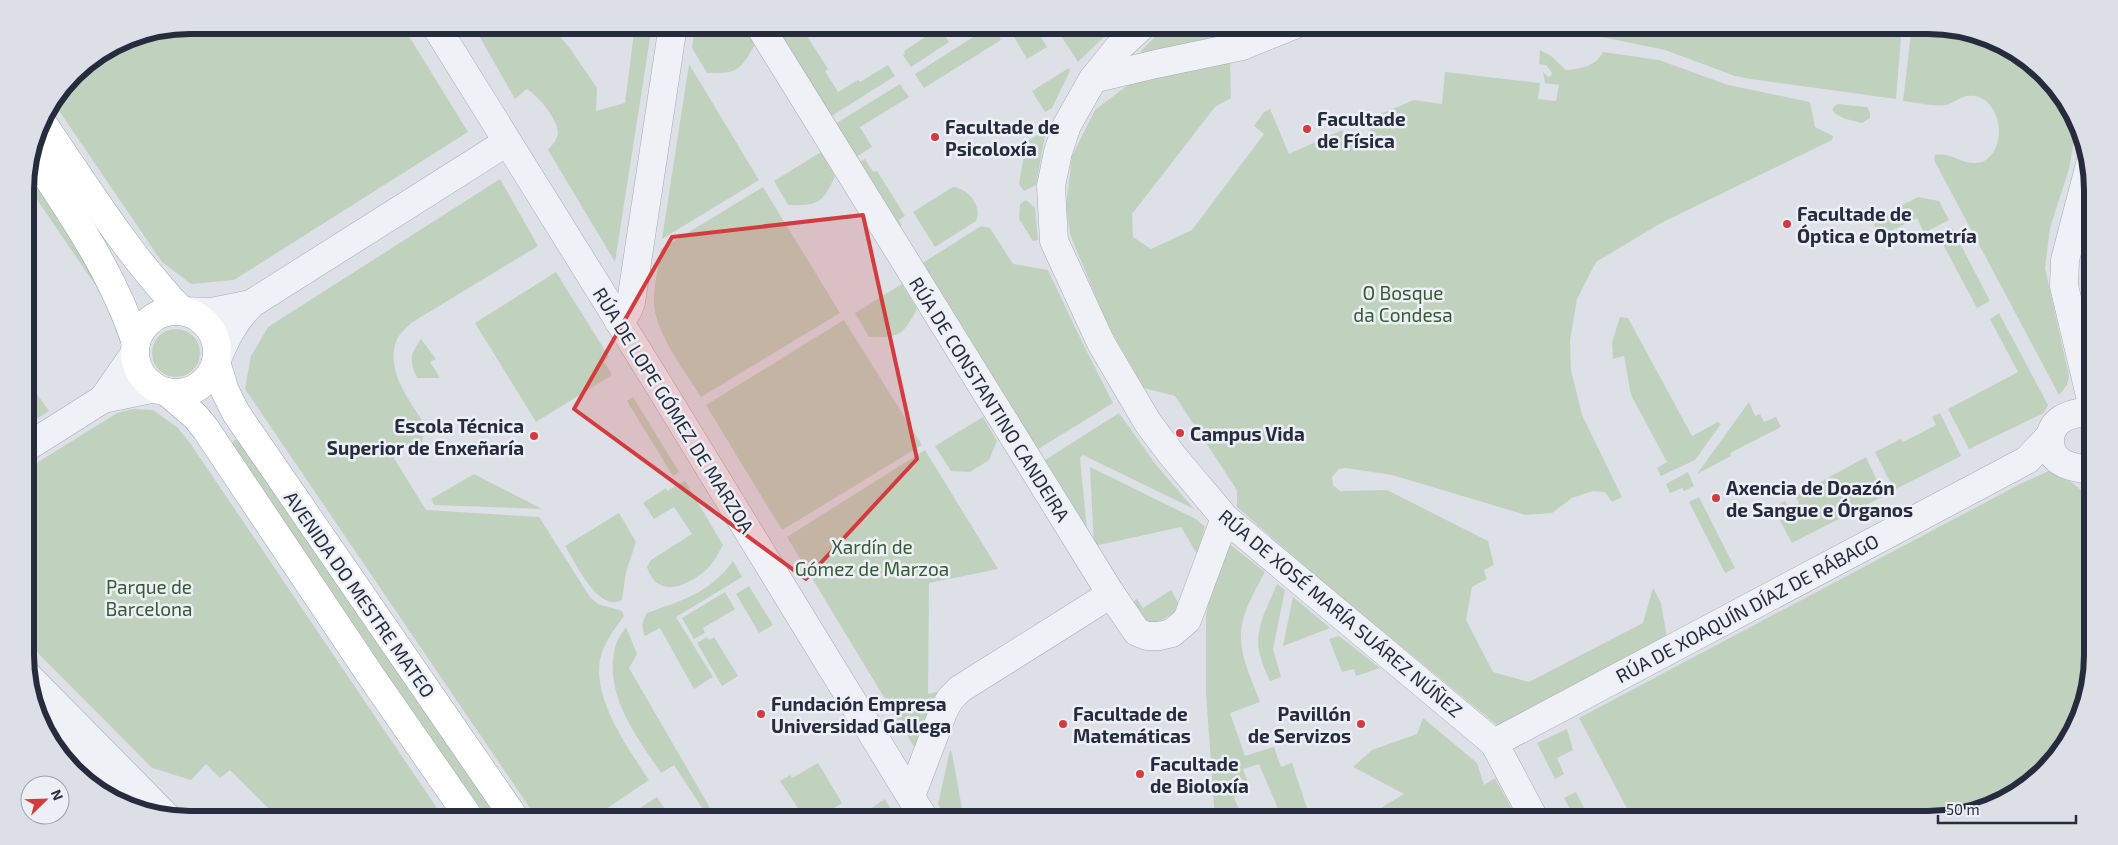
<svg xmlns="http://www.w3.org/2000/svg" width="2118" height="845" font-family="'Exo 2',sans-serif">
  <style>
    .green { fill: #c0d2be }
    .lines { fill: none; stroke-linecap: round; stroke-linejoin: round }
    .minor-casing { stroke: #a6aab4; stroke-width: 29 }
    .major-casing { stroke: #9ca2b4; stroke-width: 29 }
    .minor { stroke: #f0f1f6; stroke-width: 28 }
    .major { stroke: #fff; stroke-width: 28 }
    .marked { fill: #d33c3e; fill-opacity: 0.2; stroke: #d33c3e; stroke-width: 4; stroke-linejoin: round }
    .poi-dot { fill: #d33c3e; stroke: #eceff5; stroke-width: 2 }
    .labels { text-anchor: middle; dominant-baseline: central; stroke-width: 5; stroke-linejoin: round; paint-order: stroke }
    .poi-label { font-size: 19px; font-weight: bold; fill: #262b3e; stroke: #eceff5; text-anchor: start }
    .park-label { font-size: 19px; fill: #355b33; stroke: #eceff5 }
    .street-label { font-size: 19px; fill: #262b3e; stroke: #eceff5 }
    .rim { fill: none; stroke: #262b3e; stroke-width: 6 }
  </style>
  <rect width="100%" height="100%" fill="#dde0e7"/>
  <!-- green -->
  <g class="green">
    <polygon points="189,25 402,25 468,132 234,280 191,284 162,262 53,102 81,66 127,37"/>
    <path d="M473 25H551L571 50 597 88 596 111 625 103 635 25H652L615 262 548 150C552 145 558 139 558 133 558 119 538 96 527 89L515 99Z"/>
    <path d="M695 25H743L755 44C741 70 737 74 707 73L692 48Z"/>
    <polygon points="774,25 800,25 828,69 825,71 838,92 858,80 860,82 888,65 895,76 830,117"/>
    <polygon points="916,25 938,25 949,42 911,67 903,55 905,54 904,51 924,38"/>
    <polygon points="992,25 1001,40 924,88 915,74"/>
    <polygon points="1007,25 1034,25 1047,47 1027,59"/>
    <polygon points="1054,25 1116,25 1078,62"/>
    <polygon points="1167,25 1244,25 1248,34 1144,56 1140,52"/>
    <polygon points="1594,25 1902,25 1896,99 1750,79 1735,76 1665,50 1602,37"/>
    <path d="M1912 25H1929L1982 34 2029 59 2059 89 2074 126V141L2069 169 2050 228 2045 268 2069 376 2067 385 2059 395 1934 160 1935 155C1952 151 1966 169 1984 161 2007 149 2003 102 1975 96 1962 94 1956 102 1946 105 1935 107 1914 102 1903 101Z"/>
    <path d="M1540 50 1551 56 1566 70C1581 69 1596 66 1603 52L1659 60 1728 85 1810 102 1815 127 1833 136 1832 140 1661 223 1596 262 1577 299 1570 340 1571 370 1582 415 1622 497 1612 502 1605 492 1593 491 1572 498 1552 513 1526 515 1392 475 1346 468 1339 469 1332 477 1333 485 1340 491 1387 490 1488 541 1494 565 1484 570 1487 579 1472 587 1466 620 1493 672 1529 682 1643 623 1653 588 1661 603 1667 638 1498 726 1321 580 1237 507V490L1175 396 1144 388 1106 322 1070 234 1066 206 1072 156 1095 110 1128 85 1170 73 1230 61 1231 98 1215 107 1132 214 1133 237 1151 249 1192 230 1264 134 1254 126 1264 112 1270 109 1289 154 1342 130 1348 142 1371 133 1366 120 1414 100 1442 104 1445 72 1540 83 1538 99 1556 101 1559 85 1545 83 1543 72 1548 77 1551 76 1552 73 1546 65 1539 64Z"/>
    <polygon points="689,64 759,180 662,239"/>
    <polygon points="1069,68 1070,71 1052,108 1045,112 1032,91"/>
    <polygon points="900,84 909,97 860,127 872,147 856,157 835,124"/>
    <path d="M1837 104 1867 107 1870 113V118L1862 123C1853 120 1837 119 1832 109Z"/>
    <polygon points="1046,130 1036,185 1024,191 1019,184 1026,142"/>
    <path d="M821 152 835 176C823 203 818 206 788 205L774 181Z"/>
    <polygon points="865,159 873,172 877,171 905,216 899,220 902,226 899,227 859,162"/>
    <polygon points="28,168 102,287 98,289 25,182"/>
    <path d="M500 179 538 246 411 323C405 329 398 335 396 342 386 373 410 400 425 425L421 448 410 455 402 443 389 450 426 510 539 517 590 597 598 604 622 611 624 616C615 628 603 644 600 660 593 700 628 748 649 780L600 813 603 820H538L245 389 251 356 268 327Z"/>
    <path d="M763 187 840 313 701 397C684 369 651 329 654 295 655 280 659 264 661 249Z"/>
    <path d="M953 187C969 189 982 206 976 221L935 247 913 212Z"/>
    <polygon points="1918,197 1939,201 1949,220 1924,233 1917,218 1891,231 1892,237 1883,241 1872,221"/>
    <polygon points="1026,200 1035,208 1038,240 1033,241 1019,219 1020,204"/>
    <polygon points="981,226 990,228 1013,264 1048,270 1083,344 1113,403 1035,451 921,264"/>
    <polygon points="1952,228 1990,301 1977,308 1938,235"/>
    <polygon points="556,272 609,357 604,361 612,375 536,422 475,323"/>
    <path d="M902 284 917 309C903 335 899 338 869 337L855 313Z"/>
    <polygon points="1999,313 2048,405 2044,413 1969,449 1948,409 2018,372 1990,319"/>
    <polygon points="1620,317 1628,318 1692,436 1718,422 1721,424 1695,460 1661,476 1657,468 1667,462 1631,395 1624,356 1613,359 1612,342"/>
    <polygon points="844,320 922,445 782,530 706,405"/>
    <circle cx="176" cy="353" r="24"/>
    <path d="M421 339 436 359 430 362 440 378H417C409 359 410 355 421 339Z"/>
    <polygon points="26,379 49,411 27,425"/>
    <polygon points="633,397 679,472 673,476 627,401"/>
    <polygon points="1749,402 1755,416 1760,414 1764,422 1776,417 1781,427 1730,453 1731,456 1697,474"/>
    <polygon points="133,409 153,410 177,427 190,443 445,820 280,820 230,770 220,778 206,764 191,780 152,768 28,643 27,469 117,413"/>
    <polygon points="1119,413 1157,466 1194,509 1083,455 1080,458 1087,530 1042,462"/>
    <polygon points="1940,413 1961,456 1894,490 1875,452 1901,439 1903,442 1936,425 1932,417"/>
    <polygon points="983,417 997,441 989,460 970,472 951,471 935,446"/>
    <polygon points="237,438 420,701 500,820 489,820 304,560 229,445"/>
    <polygon points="925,450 998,569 929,583 928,694 941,691 916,750 787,537"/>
    <polygon points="1866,457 1884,496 1792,543 1776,513 1782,510 1779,504 1785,501 1789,508 1799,503 1795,496"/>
    <polygon points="1090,467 1196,519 1205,527 1197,554 1181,527 1094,546"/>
    <path d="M2049 471C2069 479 2081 487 2093 505V656L2084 709 2059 756 2029 786 1982 811 1939 820H1633L1579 718 2022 483Z"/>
    <polygon points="1688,472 1694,486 1684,491 1682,488 1670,493 1666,484"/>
    <polygon points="474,474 542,509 434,505 431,499"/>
    <path d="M685 481 723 545C718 554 713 564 706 570 686 587 657 599 647 567L651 560 692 534 674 507 654 519 643 503 666 488 667 491Z"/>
    <polygon points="1699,497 1735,568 1725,573 1689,502"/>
    <path d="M619 513 636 542 626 572 622 600C598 613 576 563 565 546Z"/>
    <path d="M1228 543 1265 572C1255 591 1240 615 1241 638 1241 659 1253 682 1260 702L1230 713 1245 756 1274 747 1281 767 1292 763 1307 808 1305 815 1381 808 1404 794 1353 767 1372 750 1417 734 1423 718 1477 763 1484 785 1495 778 1518 820H1278L1282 818 1259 764 1243 769 1251 790 1234 797 1243 820H1215L1206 693V617L1209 596Z"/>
    <path d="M733 561 742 577 676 617 713 677 694 689 660 628 645 636C641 627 642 621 647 613 683 600 710 593 733 561Z"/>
    <path d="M1277 584 1285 590 1273 649 1281 677 1270 681C1266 672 1262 664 1260 655 1253 630 1268 606 1277 584Z"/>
    <polygon points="749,586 773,625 759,633 736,594"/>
    <polygon points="1171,590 1180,606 1178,610 1151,627 1130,604 1137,599 1143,608"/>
    <polygon points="725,592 735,609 703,628 705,633 694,639 682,618"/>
    <polygon points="1293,597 1330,628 1283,646"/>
    <path d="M626 627 637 654 629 668 717 820H710L674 765 661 773C636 735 602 693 616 644 618 638 623 632 626 627Z"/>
    <polygon points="1339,636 1380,668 1356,676 1354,669 1342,672 1329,639"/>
    <polygon points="707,637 709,640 714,637 738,676 722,686 697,643"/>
    <polygon points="1567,729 1573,750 1557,758 1564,774 1555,779 1537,743"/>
    <polygon points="950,750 952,753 964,820 947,820 938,804"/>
    <polygon points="818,763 842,803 816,820 806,820 780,781 790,775 792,778"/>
    <polygon points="1576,792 1590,820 1576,820 1564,798"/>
    <polygon points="657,797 672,820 643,820 637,810"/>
    <polygon points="885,799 897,820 853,820"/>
  </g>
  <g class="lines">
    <defs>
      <g id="minor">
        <polyline points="435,25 652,374 925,820"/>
        <polyline points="759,25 1111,594 1137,632 1147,636 1159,636 1172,633 1187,620 1225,518"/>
        <polyline points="1143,25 1118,48 1093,79 1067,125 1058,152 1051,186 1054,241 1101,343 1148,423 1172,455 1225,518 1494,743 1535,820"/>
        <polyline points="1093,79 1156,64 1242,46 1294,25"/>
        <polyline points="2090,164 2065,260 2064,286 2092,404"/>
        <polyline points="182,311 211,312 251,304"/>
        <polyline points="619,322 628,310 631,302 673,25"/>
        <path d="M216 362C226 338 233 323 251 304L507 142"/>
        <polyline points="103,399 135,353"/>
        <path d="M2092 410C2082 412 2068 414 2059 421 2053 426 2050 433 2050 441 2050 465 2074 468 2092 470"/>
        <polyline points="27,447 103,399 156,388"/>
        <polyline points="28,676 166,816"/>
        <polyline points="50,731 112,795"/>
        <polyline points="1494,743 2027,460 2050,436"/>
        <polyline points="911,796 943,712 950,699 960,689 1111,594"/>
      </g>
      <g id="major">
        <path d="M41 121C86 186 127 254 182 311"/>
        <path d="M32 154C72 214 113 273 136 343"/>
        <circle cx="176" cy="352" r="41"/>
        <polyline points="216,362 225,391 236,413 516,820"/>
        <polyline points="167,392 196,417 205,428 371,676 471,820"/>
      </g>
    </defs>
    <!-- minor casing -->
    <use href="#minor" class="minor-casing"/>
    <!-- major casing -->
    <use href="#major" class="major-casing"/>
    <!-- minor -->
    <use href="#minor" class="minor"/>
    <!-- major -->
    <use href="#major" class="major"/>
  </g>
  <!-- marked area -->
  <path class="marked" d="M863 215 917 459 806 579 574 409 672 237Z"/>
  <!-- markers -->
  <g class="poi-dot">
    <circle cx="1307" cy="129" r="5"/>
    <circle cx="935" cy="137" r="5"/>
    <circle cx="1787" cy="224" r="5"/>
    <circle cx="1180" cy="433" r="5"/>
    <circle cx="534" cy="436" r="5"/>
    <circle cx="1716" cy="498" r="5"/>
    <circle cx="761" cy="714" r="5"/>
    <circle cx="1063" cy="724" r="5"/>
    <circle cx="1361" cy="724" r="5"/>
    <circle cx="1140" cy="774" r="5"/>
  </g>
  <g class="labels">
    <!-- poi labels -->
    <g class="poi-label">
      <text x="1317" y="118">Facultade<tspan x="1317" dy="22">de Física</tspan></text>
      <text x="945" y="126">Facultade de<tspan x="945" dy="22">Psicoloxía</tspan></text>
      <text x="1797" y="213">Facultade de<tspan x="1797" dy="22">Óptica e Optometría</tspan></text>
      <text x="524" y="425" text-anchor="end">Escola Técnica<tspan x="524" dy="22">Superior de Enxeñaría</tspan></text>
      <text x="1190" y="433">Campus Vida</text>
      <text x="1726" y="487">Axencia de Doazón<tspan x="1726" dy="22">de Sangue e Órganos</tspan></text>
      <text x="771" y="703">Fundación Empresa<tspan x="771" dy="22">Universidad Gallega</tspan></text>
      <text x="1073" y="713">Facultade de<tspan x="1073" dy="22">Matemáticas</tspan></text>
      <text x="1351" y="713" text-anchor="end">Pavillón<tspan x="1351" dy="22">de Servizos</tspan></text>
      <text x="1150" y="763">Facultade<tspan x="1150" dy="22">de Bioloxía</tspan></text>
    </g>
    <!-- park labels -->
    <g class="park-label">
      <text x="1403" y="292">O Bosque<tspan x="1403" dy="22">da Condesa</tspan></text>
      <text x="872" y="546">Xardín de<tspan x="872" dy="22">Gómez de Marzoa</tspan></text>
      <text x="149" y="586">Parque de<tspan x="149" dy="22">Barcelona</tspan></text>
    </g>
    <!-- street labels -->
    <g class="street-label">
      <text transform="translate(990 399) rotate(58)">RÚA DE CONSTANTINO CANDEIRA</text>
      <text transform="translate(674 410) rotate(58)">RÚA DE LOPE GÓMEZ DE MARZOA</text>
      <text transform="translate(360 594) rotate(55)">AVENIDA DO MESTRE MATEO</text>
      <text transform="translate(1747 608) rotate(-28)">RÚA DE XOAQUÍN DÍAZ DE RÁBAGO</text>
      <text transform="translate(1341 613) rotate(40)">RÚA DE XOSÉ MARÍA SUÁREZ NÚÑEZ</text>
    </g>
  </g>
  <!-- crop -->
  <path d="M0 0H2118V845H0ZM190 34H1928A156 156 0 0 1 2084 190V655A156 156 0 0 1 1928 811H190A156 156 0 0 1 34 655V190A156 156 0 0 1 190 34Z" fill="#dcdfe6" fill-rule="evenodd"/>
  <path class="rim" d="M190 34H1928A156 156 0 0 1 2084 190V655A156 156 0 0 1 1928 811H190A156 156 0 0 1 34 655V190A156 156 0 0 1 190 34Z"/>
  <!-- north arrow -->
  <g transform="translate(45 800) rotate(67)"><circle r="24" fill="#eceff5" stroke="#9da1ac"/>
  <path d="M0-4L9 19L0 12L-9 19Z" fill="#d33c3e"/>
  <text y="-8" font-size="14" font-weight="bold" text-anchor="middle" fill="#262b3e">N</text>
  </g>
  <!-- scale -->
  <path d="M1938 815v8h138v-8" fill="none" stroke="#262b3e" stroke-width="2.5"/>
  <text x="1946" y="815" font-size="15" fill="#262b3e" stroke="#eceff5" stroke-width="4" paint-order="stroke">50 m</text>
</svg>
